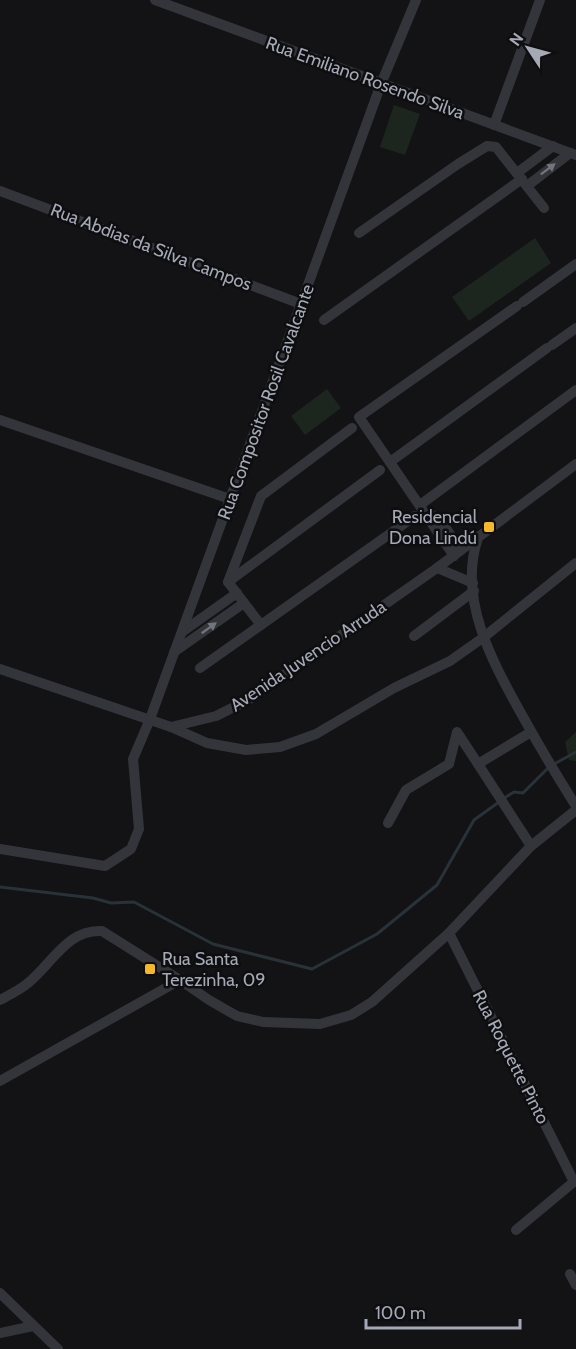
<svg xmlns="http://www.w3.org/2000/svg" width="576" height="1349" font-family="Cabin,sans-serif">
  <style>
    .green { fill: #1d251f }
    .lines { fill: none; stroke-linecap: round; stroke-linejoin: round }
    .stream { stroke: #293239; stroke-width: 3 }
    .minor { stroke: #34353a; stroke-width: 10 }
    .oneway { fill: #72757e }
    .poi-dot { fill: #f5b82b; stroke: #0e0e10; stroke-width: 2 }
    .labels { text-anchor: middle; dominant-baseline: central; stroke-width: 5; stroke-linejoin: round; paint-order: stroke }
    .street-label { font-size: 18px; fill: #a5a9b6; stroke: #0e0e10 }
    .poi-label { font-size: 18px; fill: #a5a9b6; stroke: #0e0e10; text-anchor: end }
  </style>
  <rect width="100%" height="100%" fill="#131315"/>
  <!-- green -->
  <g class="green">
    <polygon points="394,105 420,114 405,155 380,147"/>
    <polygon points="535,238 551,263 469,321 452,297"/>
    <polygon points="327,389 341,408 305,435 291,416"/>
    <polygon points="576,732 576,761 569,760 565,742"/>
  </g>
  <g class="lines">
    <!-- stream -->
    <g class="stream">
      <polyline points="554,764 576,752"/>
      <polyline points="504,798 514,792 523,793 548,768"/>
      <polyline points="0,887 93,898 111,903 134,902 213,944 312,969 377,934 437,885 474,820 499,802"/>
    </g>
    <!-- minor -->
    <g class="minor">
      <polyline points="155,0 576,155"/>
      <polyline points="494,125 540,0"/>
      <polyline points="517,173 553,146"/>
      <polyline points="527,186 570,153"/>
      <polyline points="0,191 301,304"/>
      <polyline points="359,233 458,164 487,146 496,147 544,208"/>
      <polyline points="523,302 576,264"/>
      <polyline points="324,320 522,179"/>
      <polyline points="552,345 576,328"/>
      <polyline points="0,420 230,499"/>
      <polyline points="390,462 547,348"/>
      <polyline points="420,505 576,390"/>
      <path d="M429 514C444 520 452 538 460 551"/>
      <path d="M478 538C457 599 493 663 522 715 539 746 557 776 576 806"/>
      <polyline points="454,556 359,417 517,306"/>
      <polyline points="437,568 473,583"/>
      <polyline points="228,582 380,470"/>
      <polyline points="261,625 228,582 261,496 352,428"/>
      <polyline points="182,632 237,593"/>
      <polyline points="414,636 474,591"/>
      <polyline points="174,652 244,603"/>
      <polyline points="200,668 415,516"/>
      <polyline points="0,669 171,727 207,743 246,750 280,747 316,734 394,688 450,661 484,637 576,563"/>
      <polyline points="171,727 216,716 248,700 437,568 576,464"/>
      <polyline points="388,823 406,790 449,764 457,732 478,764"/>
      <polyline points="531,846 478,764 531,732"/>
      <polyline points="0,849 105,866 131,849 139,829 133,759 150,719 381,84 416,0"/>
      <polyline points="449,933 574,1182"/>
      <path d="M0 1000C9 995 20 990 28 983 52 964 67 929 102 931L180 980 209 1000 237 1016 263 1022 320 1024 351 1015 372 1002 449 933 531 846 576 810"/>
      <polyline points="0,1081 180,980"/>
      <polyline points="516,1230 576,1180"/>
      <polyline points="570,1274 576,1285"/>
      <polyline points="0,1293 58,1349"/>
      <polyline points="0,1333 33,1326"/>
    </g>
  </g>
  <!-- one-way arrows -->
  <defs><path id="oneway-solid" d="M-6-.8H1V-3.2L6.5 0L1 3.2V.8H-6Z" transform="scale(1.5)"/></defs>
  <g class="oneway">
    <use href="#oneway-solid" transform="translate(548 169) rotate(-37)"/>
    <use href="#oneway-solid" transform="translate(209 628) rotate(-36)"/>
  </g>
  <!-- markers -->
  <g class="poi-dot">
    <rect x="483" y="521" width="12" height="12" rx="3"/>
    <rect x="144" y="963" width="12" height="12" rx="3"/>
  </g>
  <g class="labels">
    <!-- street labels -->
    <g class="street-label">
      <text transform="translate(365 78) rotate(20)">Rua Emiliano Rosendo Silva</text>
      <text transform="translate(151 247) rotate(21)">Rua Abdias da Silva Campos</text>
      <text transform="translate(266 402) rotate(-70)">Rua Compositor Rosil Cavalcante</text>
      <text transform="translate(308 656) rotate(-34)">Avenida Juvencio Arruda</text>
      <text transform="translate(511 1057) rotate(63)">Rua Roquette Pinto</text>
    </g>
    <!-- poi labels -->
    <g class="poi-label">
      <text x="477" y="517">Residencial<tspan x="477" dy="21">Dona Lindú</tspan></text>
      <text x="162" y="959" text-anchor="start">Rua Santa<tspan x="162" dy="21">Terezinha, 09</tspan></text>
    </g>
  </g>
  <!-- north arrow -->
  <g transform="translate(528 48) rotate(306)" stroke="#0e0e10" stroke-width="4.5" paint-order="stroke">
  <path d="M0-4.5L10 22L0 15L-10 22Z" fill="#a5a9b6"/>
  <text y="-9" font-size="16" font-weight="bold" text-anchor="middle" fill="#a5a9b6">N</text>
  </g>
  <!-- scale -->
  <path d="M366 1319v9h154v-9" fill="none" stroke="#a5a9b6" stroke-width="3"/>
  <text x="375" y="1319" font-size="18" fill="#a5a9b6" stroke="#0e0e10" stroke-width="4.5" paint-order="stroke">100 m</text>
</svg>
